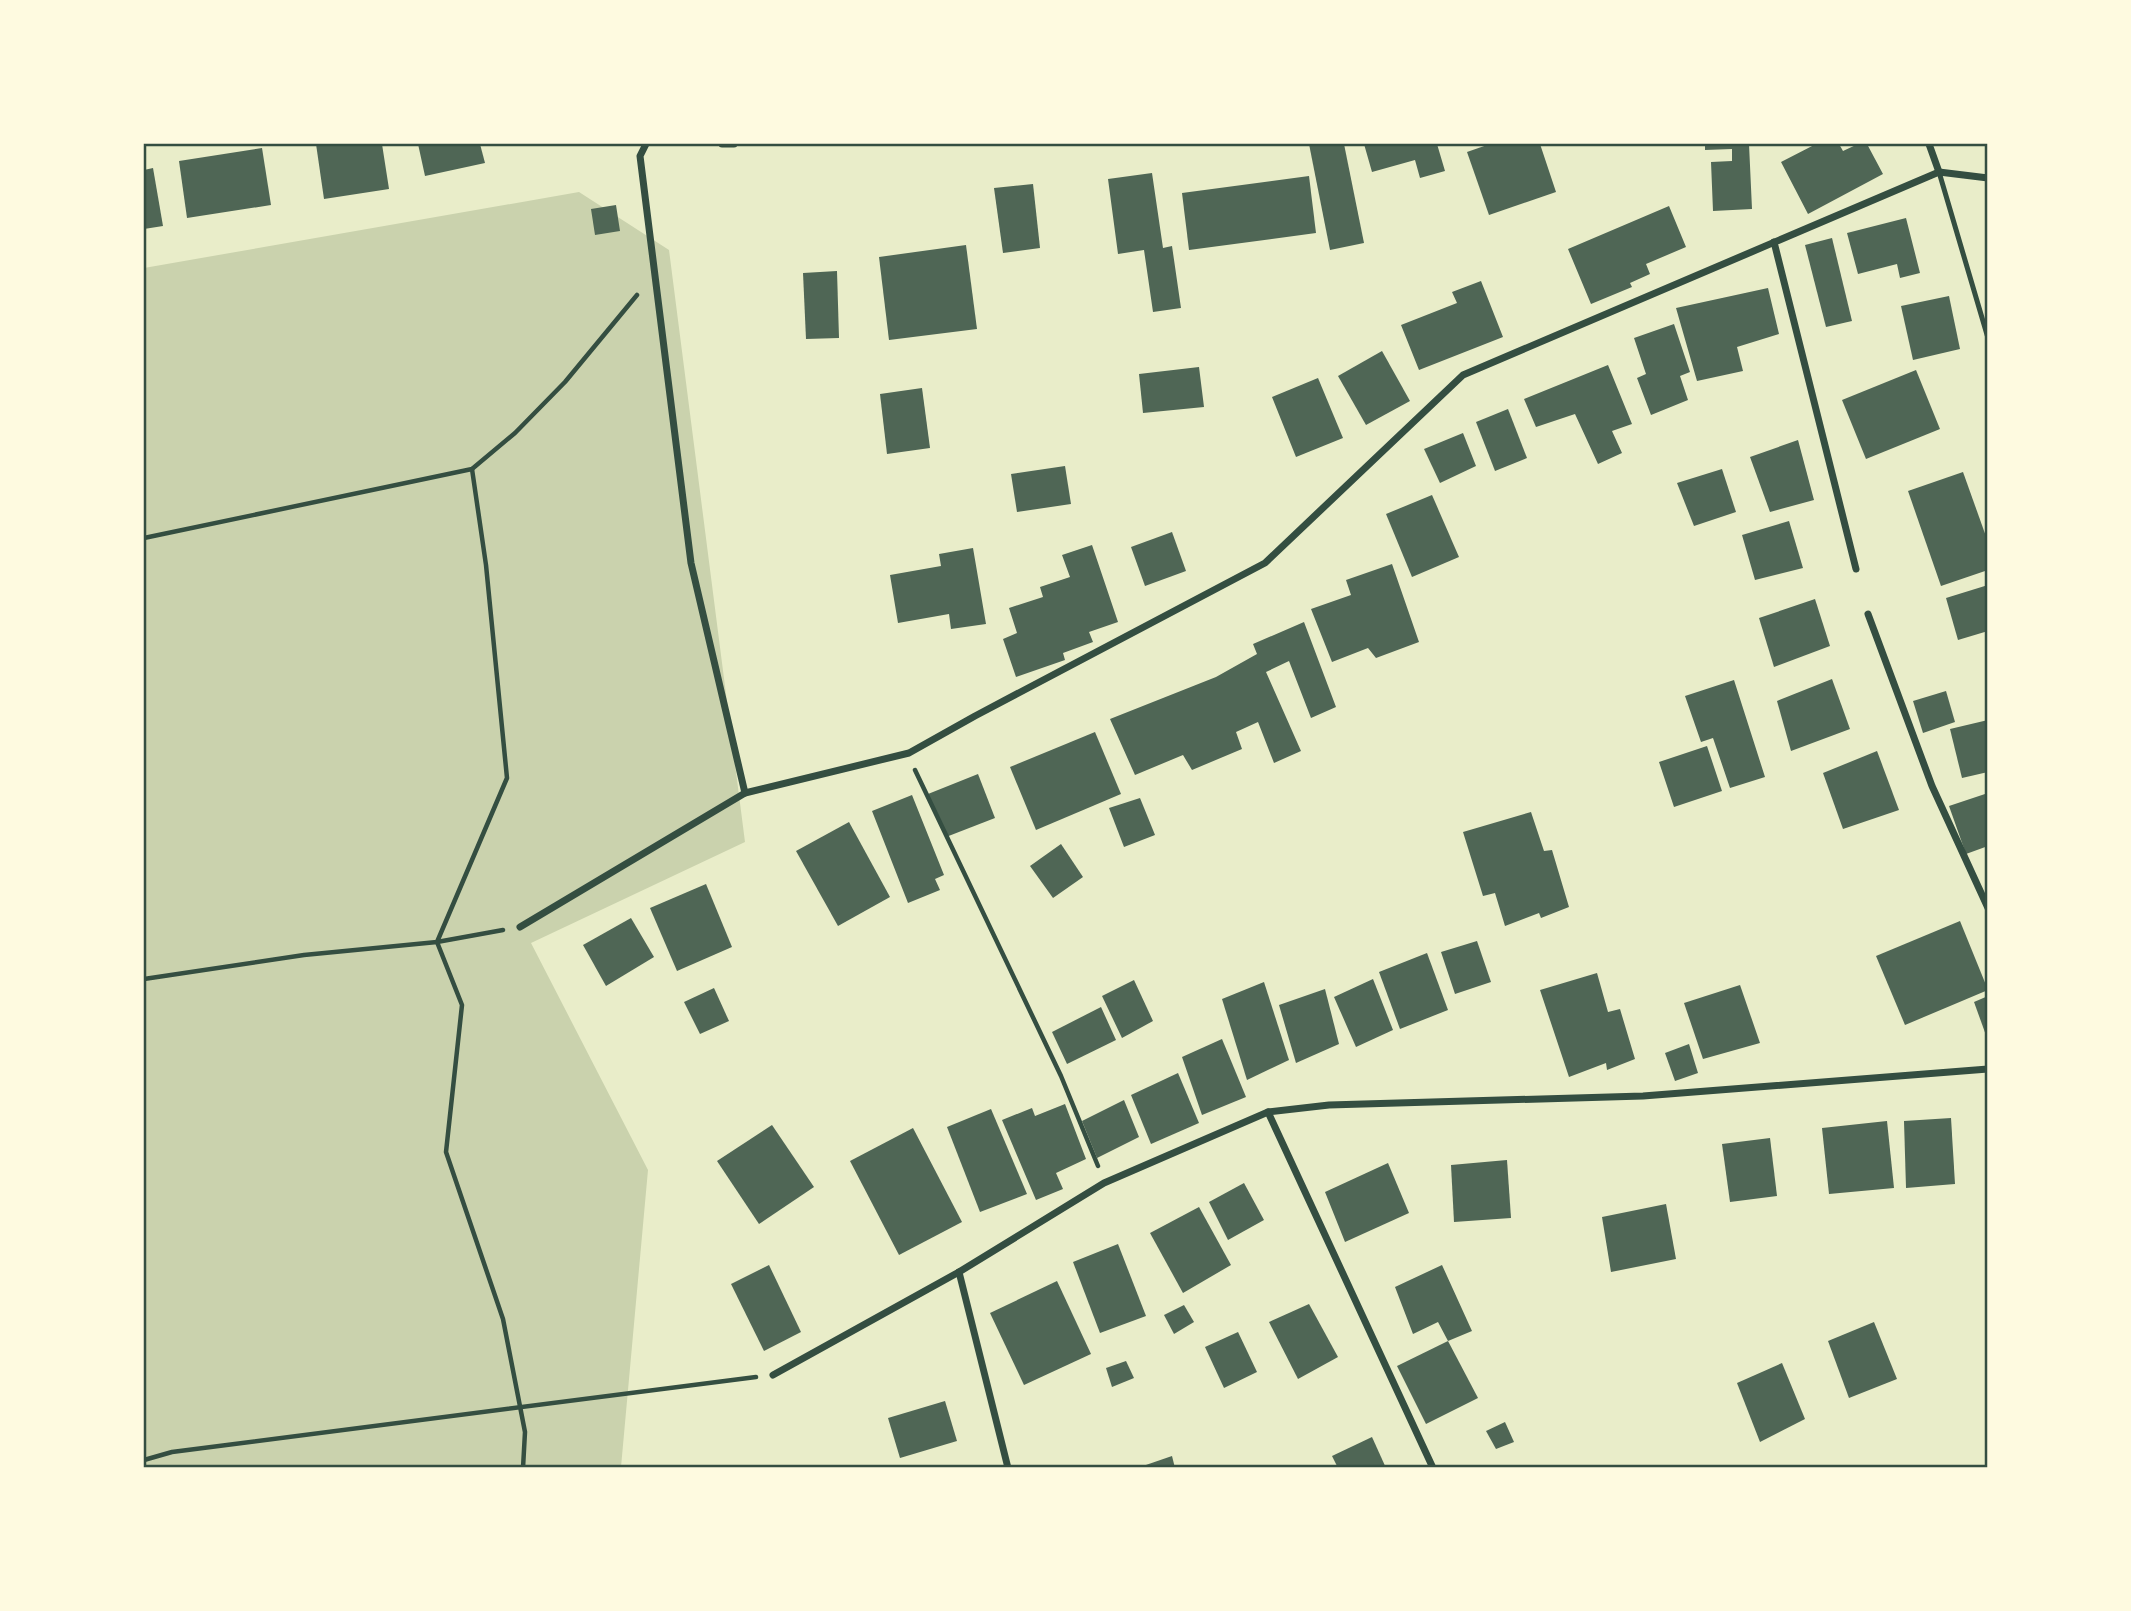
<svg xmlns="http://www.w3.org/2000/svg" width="2131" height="1611" font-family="'Alegreya Sans',sans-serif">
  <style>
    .green { fill: #cad2ad }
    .building { fill: #4f6655 }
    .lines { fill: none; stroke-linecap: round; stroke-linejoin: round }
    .path { stroke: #344e41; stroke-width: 4.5 }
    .service { stroke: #344e41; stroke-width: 5 }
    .minor { stroke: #344e41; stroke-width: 7 }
    .neatline { fill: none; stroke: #344e41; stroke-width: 2.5 }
  </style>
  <rect width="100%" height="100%" fill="#e9edc9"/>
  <!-- green -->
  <polygon class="green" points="579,192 669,250 745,842 531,943 648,1170 621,1467 144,1468 144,268"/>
  <!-- building -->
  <g class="building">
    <polygon points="316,144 382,144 389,189 324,199"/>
    <polygon points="418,144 480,144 485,163 425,176"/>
    <polygon points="1309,144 1344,144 1364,243 1330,250"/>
    <polygon points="1364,144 1437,144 1445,171 1420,178 1415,160 1372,172"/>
    <polygon points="1490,144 1540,144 1556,192 1489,215 1467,152"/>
    <polygon points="1705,144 1749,144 1752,209 1713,211 1711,162 1732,161 1732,149 1705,150"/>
    <polygon points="1816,144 1839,144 1843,151 1858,144 1867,144 1883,174 1808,214 1781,162"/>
    <polygon points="262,148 271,205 187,218 179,161"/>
    <polygon points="153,168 163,226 144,229 144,170"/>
    <polygon points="1152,173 1163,248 1172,246 1181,308 1153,312 1144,250 1118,254 1108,179"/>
    <polygon points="1309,176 1316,233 1189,250 1182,193"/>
    <polygon points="1033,184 1040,248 1003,253 994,188"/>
    <polygon points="616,205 620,231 595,235 591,209"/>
    <polygon points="1669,206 1686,247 1646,264 1650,274 1630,283 1632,287 1591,304 1568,249"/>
    <polygon points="1906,218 1920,273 1900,278 1897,264 1858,274 1847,233"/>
    <polygon points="1832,238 1852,321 1826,327 1805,245"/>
    <polygon points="966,245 977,329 889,340 879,257"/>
    <polygon points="837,271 839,338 806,339 803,273"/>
    <polygon points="1481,281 1503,337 1419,370 1401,325 1457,303 1452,292"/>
    <polygon points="1768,288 1779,334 1737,347 1743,371 1697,381 1676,308"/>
    <polygon points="1949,296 1960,349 1913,360 1901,306"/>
    <polygon points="1674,324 1690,372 1680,376 1688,400 1651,415 1637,378 1646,374 1634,338"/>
    <polygon points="1382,351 1410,401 1366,425 1338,376"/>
    <polygon points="1608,365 1632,424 1612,431 1622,453 1598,464 1575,414 1536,427 1524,399"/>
    <polygon points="1199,367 1204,407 1143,413 1139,374"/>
    <polygon points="1916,370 1940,429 1866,459 1842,400"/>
    <polygon points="1318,378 1343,438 1296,457 1272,397"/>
    <polygon points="922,388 930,448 887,454 880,394"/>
    <polygon points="1508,409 1527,458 1495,471 1476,422"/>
    <polygon points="1463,433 1476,466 1440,483 1424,449"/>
    <polygon points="1798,440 1814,500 1770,512 1750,457"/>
    <polygon points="1065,466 1071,504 1017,512 1011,474"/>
    <polygon points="1722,469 1736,512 1694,526 1677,483"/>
    <polygon points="1963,472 1988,542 1988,570 1941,586 1908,491"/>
    <polygon points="1432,495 1459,557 1412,577 1386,514"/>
    <polygon points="1789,521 1803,568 1755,580 1742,535"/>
    <polygon points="1172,532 1186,571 1145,586 1131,547"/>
    <polygon points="1092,545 1118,622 1089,632 1093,642 1063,653 1065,660 1016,677 1003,639 1017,633 1009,608 1043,597 1040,587 1070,577 1062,555"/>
    <polygon points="973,548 986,624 951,629 949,614 898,623 890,575 941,566 939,554"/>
    <polygon points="1392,564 1419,642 1376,658 1368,648 1332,662 1311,609 1351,595 1346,580"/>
    <polygon points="1988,585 1988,631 1958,640 1946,598"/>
    <polygon points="1815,599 1830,646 1774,667 1759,618"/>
    <polygon points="1304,622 1336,707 1311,718 1289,661 1266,672 1301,751 1274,763 1258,722 1236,732 1242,749 1192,770 1183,755 1135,775 1110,719 1216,677 1257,654 1253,644"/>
    <polygon points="1832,679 1850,729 1791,751 1777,701"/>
    <polygon points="1734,680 1765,777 1730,788 1713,738 1701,742 1685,696"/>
    <polygon points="1946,691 1955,722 1923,733 1913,701"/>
    <polygon points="1988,720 1988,772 1962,778 1950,729"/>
    <polygon points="1095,732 1121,794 1036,830 1010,767"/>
    <polygon points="1707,746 1722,791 1674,807 1659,762"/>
    <polygon points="1877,751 1899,810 1843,829 1823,773"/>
    <polygon points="978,774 995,818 946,837 928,794"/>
    <polygon points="1988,793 1988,846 1966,854 1949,806"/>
    <polygon points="912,795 944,875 935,879 940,890 908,903 872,811"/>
    <polygon points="1140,798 1155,835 1124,847 1109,808"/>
    <polygon points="1531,812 1544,851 1552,850 1569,907 1541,918 1539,913 1505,926 1495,893 1483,896 1463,832"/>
    <polygon points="849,822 890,897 838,926 796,851"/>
    <polygon points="1061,844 1083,877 1053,898 1030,866"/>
    <polygon points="706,884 732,947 677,971 650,908"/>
    <polygon points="631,918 654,957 606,986 583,945"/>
    <polygon points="1960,921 1988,990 1905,1025 1876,956"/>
    <polygon points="1477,941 1491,982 1455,994 1441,952"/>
    <polygon points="1427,953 1448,1010 1400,1029 1379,972"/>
    <polygon points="1597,973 1608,1012 1620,1009 1635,1059 1607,1070 1606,1063 1569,1077 1540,990"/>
    <polygon points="1373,979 1393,1030 1356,1047 1334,997"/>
    <polygon points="1134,980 1153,1021 1122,1038 1102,996"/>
    <polygon points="1264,982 1289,1060 1247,1080 1222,999"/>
    <polygon points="1740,985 1760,1043 1703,1059 1684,1003"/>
    <polygon points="714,988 729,1021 700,1034 684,1002"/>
    <polygon points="1325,989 1339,1044 1296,1063 1279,1005"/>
    <polygon points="1988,996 1988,1038 1987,1038 1974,1002"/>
    <polygon points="1101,1007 1116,1040 1067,1064 1052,1032"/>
    <polygon points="1222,1039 1246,1097 1202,1115 1182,1057"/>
    <polygon points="1689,1044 1698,1073 1675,1081 1665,1053"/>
    <polygon points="1178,1073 1199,1123 1151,1144 1131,1095"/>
    <polygon points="1124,1100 1139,1137 1097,1158 1082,1121"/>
    <polygon points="1065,1104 1086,1159 1056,1173 1063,1189 1036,1200 1002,1120 1032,1108 1035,1116"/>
    <polygon points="991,1109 1027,1194 980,1212 947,1127"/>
    <polygon points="1951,1118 1955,1184 1906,1188 1904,1121"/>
    <polygon points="1887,1121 1894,1188 1829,1194 1822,1128"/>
    <polygon points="772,1125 814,1187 759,1224 717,1161"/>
    <polygon points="913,1128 962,1222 899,1255 850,1161"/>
    <polygon points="1770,1138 1777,1196 1730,1202 1722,1144"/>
    <polygon points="1507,1160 1511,1218 1454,1222 1451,1165"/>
    <polygon points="1388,1163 1409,1213 1345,1242 1325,1192"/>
    <polygon points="1244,1183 1264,1220 1228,1240 1209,1202"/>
    <polygon points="1666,1204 1676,1259 1611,1272 1602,1217"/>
    <polygon points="1199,1207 1231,1265 1183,1293 1150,1233"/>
    <polygon points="1118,1244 1146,1316 1100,1333 1073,1262"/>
    <polygon points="769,1265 801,1332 764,1351 731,1284"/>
    <polygon points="1442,1265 1472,1331 1448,1341 1438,1322 1413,1334 1395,1287"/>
    <polygon points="1057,1281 1091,1354 1024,1385 990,1313"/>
    <polygon points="1309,1304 1338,1357 1298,1379 1269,1322"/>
    <polygon points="1184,1305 1194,1322 1174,1334 1164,1315"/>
    <polygon points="1874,1322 1897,1379 1849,1398 1828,1341"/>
    <polygon points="1238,1332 1257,1372 1224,1388 1205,1347"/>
    <polygon points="1448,1341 1478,1398 1426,1424 1397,1366"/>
    <polygon points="1126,1361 1134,1378 1112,1387 1106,1368"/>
    <polygon points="1782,1363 1805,1419 1760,1442 1737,1383"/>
    <polygon points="945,1401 957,1441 900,1458 888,1418"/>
    <polygon points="1505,1422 1514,1442 1496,1449 1486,1431"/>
    <polygon points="1372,1437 1386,1468 1338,1468 1332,1456"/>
    <polygon points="1172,1456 1175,1468 1140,1468 1140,1467"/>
  </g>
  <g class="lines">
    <!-- path -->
    <g class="path">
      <polyline points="472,469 486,565 507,778 437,942 462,1005 446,1152 503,1319 525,1432 523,1468"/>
      <polyline points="144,538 472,469 515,433 565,382 637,295"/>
      <polyline points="915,770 1061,1076 1098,1166"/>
      <polyline points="144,979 304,955 437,942 503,930"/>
      <polyline points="144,1460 172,1452 756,1377"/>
    </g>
    <!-- service -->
    <polyline class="service" points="1939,172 1988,338"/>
    <!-- minor -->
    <g class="minor">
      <polyline points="646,144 640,156 691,563 745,793"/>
      <polyline points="722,144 734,144"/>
      <polyline points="1929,144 1939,172"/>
      <polyline points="1774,242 1856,569"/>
      <polyline points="1868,614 1932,786 1988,908"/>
      <polyline points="520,927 745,793 909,753 975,716 1265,563 1463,375 1939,172 1988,178"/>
      <polyline points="1268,1112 1433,1468"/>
      <polyline points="959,1272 1008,1468"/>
      <polyline points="773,1375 959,1272 1104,1183 1268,1112 1329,1105 1643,1096 1988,1069"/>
    </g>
  </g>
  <!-- border -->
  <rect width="2131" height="1611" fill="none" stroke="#fefae0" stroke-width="290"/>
  <rect x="145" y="145" width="1841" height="1321" class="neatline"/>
</svg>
